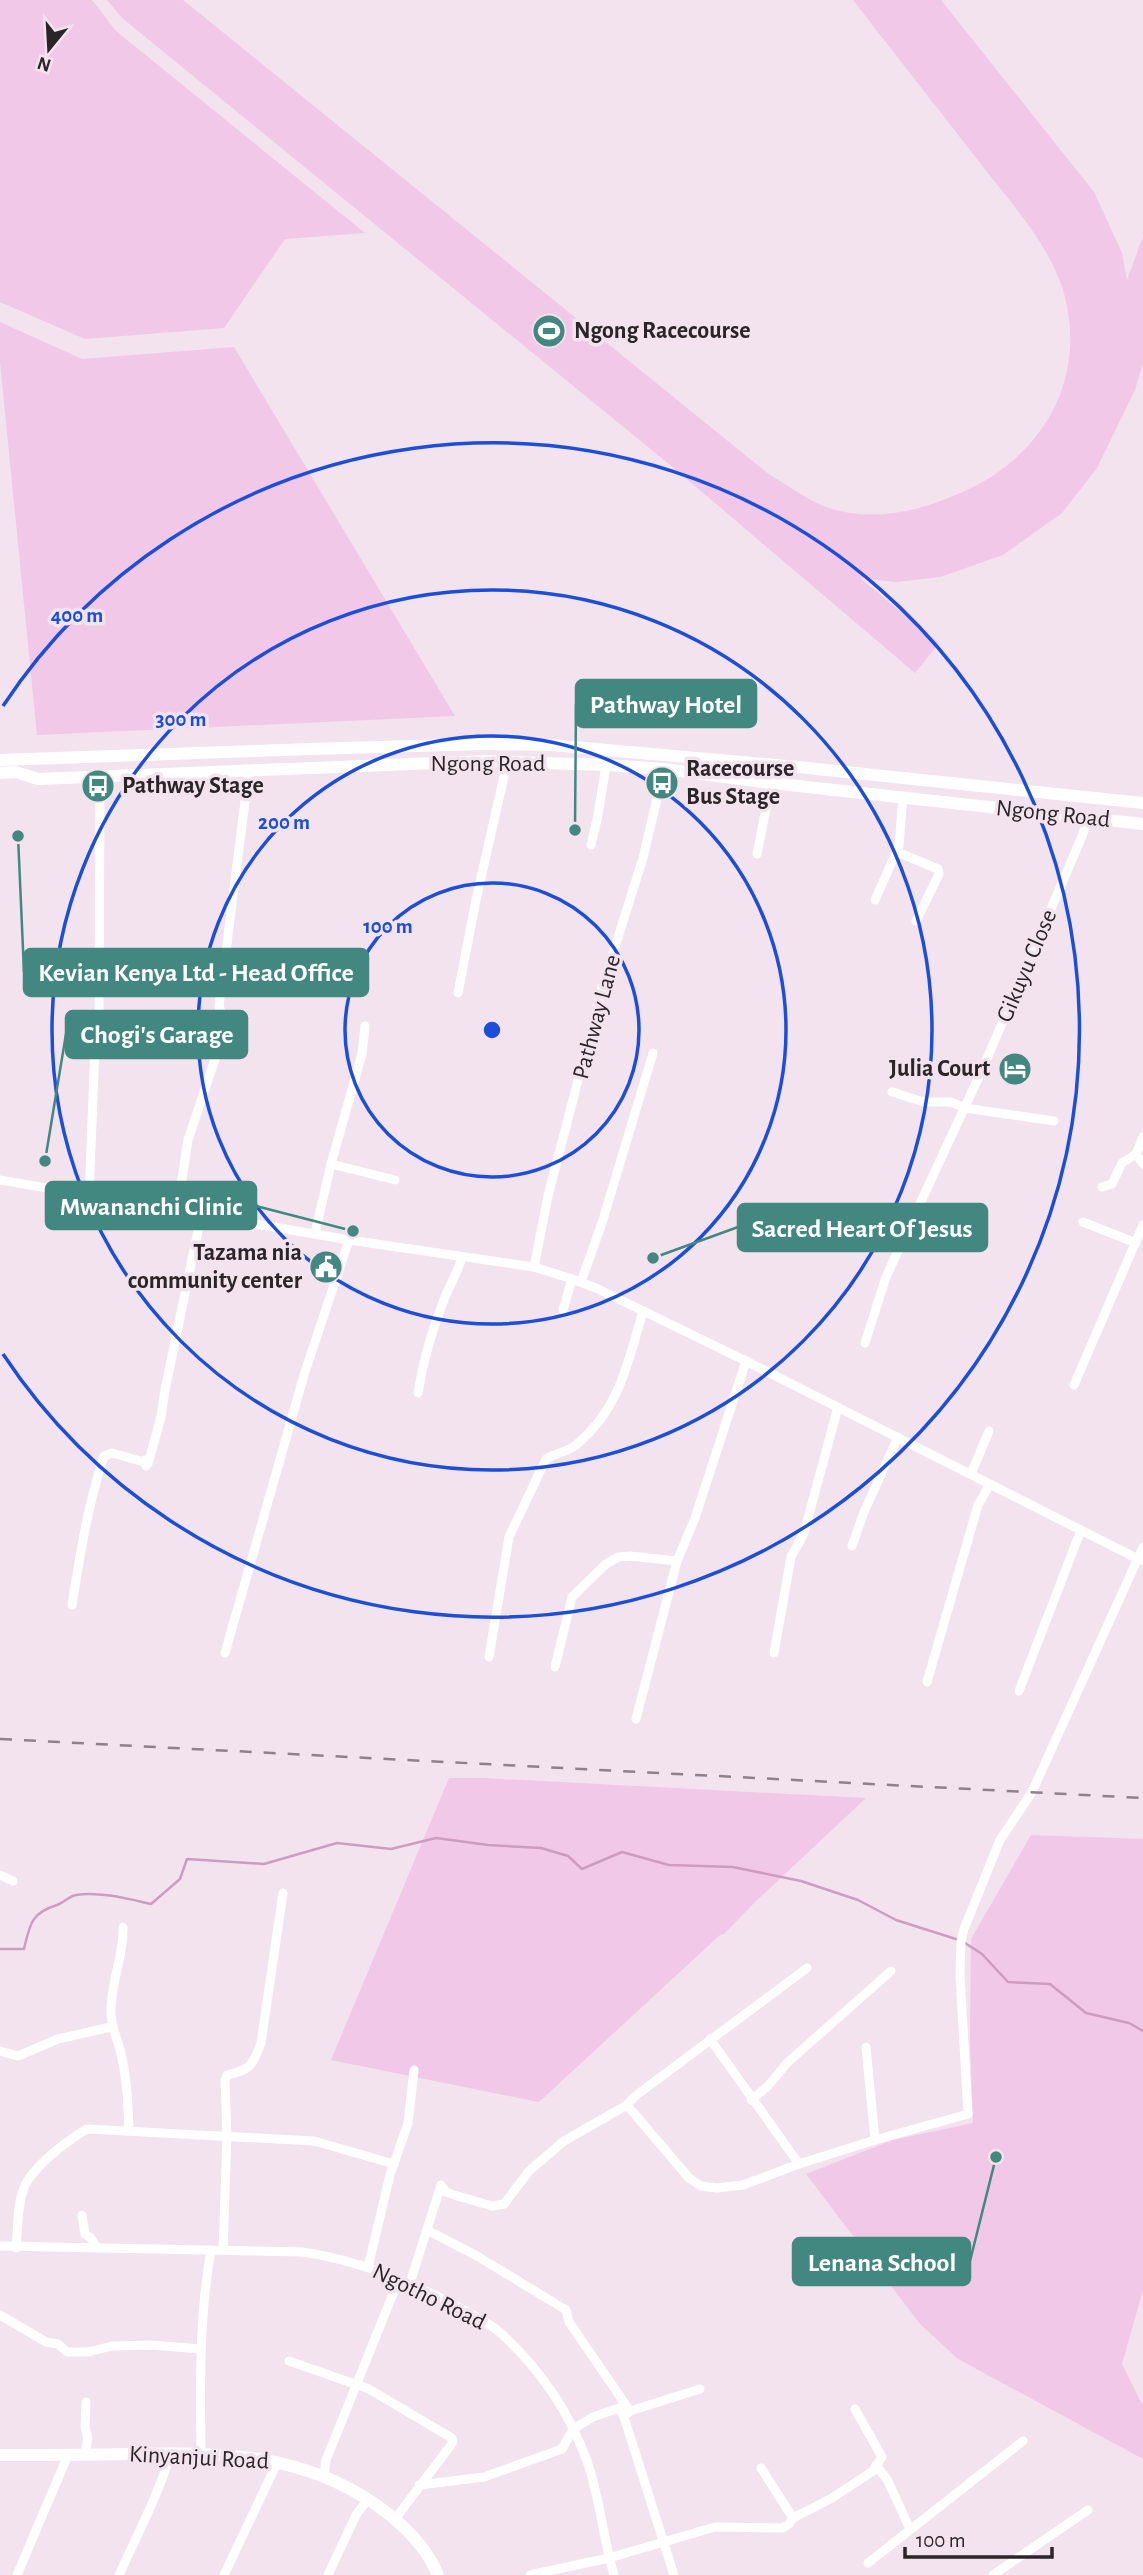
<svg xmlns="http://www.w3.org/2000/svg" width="1143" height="2575" font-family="'Alegreya Sans',sans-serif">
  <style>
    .green { fill: #f1c8e7 }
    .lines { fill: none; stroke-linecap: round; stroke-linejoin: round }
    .stream { stroke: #cd9dc1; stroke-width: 2.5 }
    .minor { stroke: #fff; stroke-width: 9 }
    .secondary { stroke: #fff; stroke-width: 12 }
    .rail { stroke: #8d828a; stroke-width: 2.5; stroke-dasharray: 12 12; stroke-linecap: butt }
    .ring { fill: none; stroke: #1d4ed8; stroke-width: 3.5 }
    .labels { text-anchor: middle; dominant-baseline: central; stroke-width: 7; stroke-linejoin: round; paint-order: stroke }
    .poi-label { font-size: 24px; font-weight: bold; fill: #2b252a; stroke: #f3e3ee; text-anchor: start }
    .street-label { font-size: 24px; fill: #2b252a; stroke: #f3e3ee }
    .centre { fill: #1d4ed8; stroke: #f3e3ee; stroke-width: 3.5 }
    .ring-label { font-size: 21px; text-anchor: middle; font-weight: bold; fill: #1d4ed8; stroke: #f3e3ee; stroke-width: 7; stroke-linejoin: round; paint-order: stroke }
    .leader { fill: none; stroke: #428880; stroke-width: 2.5 }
    .callout-dot { fill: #428880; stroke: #f3e3ee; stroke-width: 2.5 }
    .callout { fill: #428880; stroke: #428880; stroke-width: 2.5 }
    .callout-label { font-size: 26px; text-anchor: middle; font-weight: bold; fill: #fff }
  </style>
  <rect width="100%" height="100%" fill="#f3e3ee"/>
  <!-- green -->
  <g class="green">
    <polygon points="0,0 92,0 116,31 365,233 285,239 224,328 85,339 0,302"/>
    <path d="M107 0H183L770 475C788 485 807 500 826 507 874 524 925 510 969 489 1048 451 1089 372 1062 287 1046 240 1010 202 980 163 938 109 895 54 853 0H941L1094 192 1122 253 1127 280 1143 236V363L1135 390 1097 468 1062 513 1003 555 940 577 896 582 860 578 939 643 915 673 675 469 122 18Z"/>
    <polygon points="0,322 82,359 234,347 455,716 37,735 0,362"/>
    <polygon points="449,1778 482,1778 866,1798 756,1901 724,1934 720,1935 539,2102 331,2060"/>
    <polygon points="1031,1835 1143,1839 1143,2290 1122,2364 1143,2406 1143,2459 958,2359 920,2324 806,2174 893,2140 973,2123 970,2039 971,1939"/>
  </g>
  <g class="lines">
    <!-- stream -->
    <g class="stream">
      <polyline points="965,1943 982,1954 1008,1982 1050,1984 1086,2013 1129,2023 1143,2031"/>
      <path d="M0 1949H24C30 1924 31 1913 57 1905 64 1903 69 1896 76 1895 98 1891 129 1899 151 1904L180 1879 187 1859 264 1864 337 1843 391 1849 436 1838 488 1845 541 1848 568 1856 582 1869 622 1852 669 1865 733 1867 801 1881 858 1900 896 1920 959 1940"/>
    </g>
    <!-- minor -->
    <g class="minor">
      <polyline points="591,845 598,815 606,765"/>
      <polyline points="897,852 938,869 939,874 916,921"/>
      <polyline points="757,854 771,783"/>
      <polyline points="875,900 899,846 903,796"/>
      <polyline points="458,993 476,900 507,763"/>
      <polyline points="892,1092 924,1102 951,1102 965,1108 1054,1121"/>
      <polyline points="1143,1137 1136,1154 1143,1164"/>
      <polyline points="331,1164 395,1180"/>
      <polyline points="0,1180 349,1240 534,1267 572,1279 598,1289 746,1361 1138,1559 1143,1560"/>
      <polyline points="1102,1187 1112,1184 1122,1163 1136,1154"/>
      <polyline points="89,1197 95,1047 99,1027 100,777"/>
      <polyline points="177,1211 188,1140 226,1026 219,1006 249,770"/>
      <polyline points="1083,1222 1136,1243"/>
      <polyline points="315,1233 331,1164 362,1054 365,1026"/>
      <polyline points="534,1267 548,1196 602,988 643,858 664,769"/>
      <polyline points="581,1282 602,1223 653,1053"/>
      <polyline points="563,1310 572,1279"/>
      <polyline points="865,1343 886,1277 982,1070 1083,834 1087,819"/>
      <polyline points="1074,1385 1143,1225"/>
      <path d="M418 1393C423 1361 433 1327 445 1297 451 1283 458 1272 462 1257"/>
      <polyline points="971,1474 989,1431"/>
      <polyline points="852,1546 864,1512 898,1437"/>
      <path d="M72 1605C80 1555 88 1504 104 1456L112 1453 144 1462 145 1460 146 1466 148 1464 161 1417 165 1390 201 1216"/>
      <polyline points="225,1653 304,1375 349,1240"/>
      <polyline points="774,1653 791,1557 804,1533 838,1407"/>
      <path d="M489 1657 509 1537 546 1459C556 1453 567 1452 576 1445 620 1409 628 1362 643 1311"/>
      <polyline points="555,1667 572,1597 606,1564 618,1557 630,1556 677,1561"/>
      <polyline points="927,1682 978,1505 990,1484"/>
      <polyline points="1019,1691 1081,1530"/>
      <polyline points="636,1719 677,1561 695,1518 746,1361"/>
      <polyline points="0,1875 13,1881"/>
      <path d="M123 1927C124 1957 110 1983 111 2013 111 2028 118 2039 121 2054 127 2079 128 2104 129 2130"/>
      <polyline points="710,2039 799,2164"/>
      <polyline points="866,2047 875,2140"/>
      <polyline points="0,2051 18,2056 58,2039 111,2027"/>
      <polyline points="751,2100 768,2086 787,2063 891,1971"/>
      <polyline points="627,2105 689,2178 701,2186 717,2188 743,2185 799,2164 875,2140 968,2114 960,1975 961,1941 964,1929 1000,1840 1032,1792 1143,1547"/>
      <polyline points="82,2215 85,2234 91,2238 97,2248"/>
      <path d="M0 2246 302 2252C359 2260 412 2282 462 2309 477 2317 494 2326 506 2338 543 2373 570 2414 587 2461 600 2498 603 2538 614 2575"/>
      <path d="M16 2248C18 2229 17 2205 24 2188 32 2167 68 2140 87 2129L314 2141 394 2164"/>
      <path d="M223 2250 227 2137 225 2081 227 2075C251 2070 252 2066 261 2043L283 1893"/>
      <polyline points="368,2267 390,2175 408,2123 414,2070"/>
      <polyline points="410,2283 441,2185 446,2192 451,2194 492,2206 504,2204 529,2171 564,2141 627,2105 634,2097 807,1968"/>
      <polyline points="0,2315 46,2342 58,2344 67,2352 88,2352 112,2346 152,2345 200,2349"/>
      <polyline points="289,2361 369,2389 452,2438 453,2441 451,2445 395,2519"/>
      <polyline points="630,2411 700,2389"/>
      <polyline points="624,2417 674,2575"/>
      <path d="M201 2454C200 2385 199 2318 211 2250"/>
      <polyline points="84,2455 88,2439 85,2427 86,2402"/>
      <polyline points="876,2465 888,2481 910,2529"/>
      <polyline points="761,2468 793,2518 832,2498 873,2471 882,2457 855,2409"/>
      <polyline points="324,2476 326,2460 399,2279"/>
      <polyline points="419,2485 484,2477 562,2449 573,2429 593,2417 619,2408 624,2417 630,2411 569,2322 566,2310 477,2256 427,2230"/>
      <polyline points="868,2563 1023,2441"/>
      <polyline points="17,2575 68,2455"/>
      <path d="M119 2575C138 2533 157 2498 171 2453"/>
      <polyline points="224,2575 278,2461"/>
      <polyline points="328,2575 356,2515 368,2499"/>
      <polyline points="530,2575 609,2558 715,2527 783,2528 789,2524 793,2518"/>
      <polyline points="993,2575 1088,2510"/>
    </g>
    <!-- secondary -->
    <g class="secondary">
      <polyline points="0,760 310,749 484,744 551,745 798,767 1143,803"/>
      <polyline points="0,773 16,772 38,779 487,761 606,765 664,769 771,783 1143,824"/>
      <path d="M0 2455C43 2455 86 2455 128 2454 217 2452 299 2452 375 2504 401 2522 426 2546 438 2575"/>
    </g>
    <!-- rail -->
    <polyline class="rail" points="0,1739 1143,1798"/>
  </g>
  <!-- distance rings -->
  <g class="ring">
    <circle cx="492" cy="1030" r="147"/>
    <circle cx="492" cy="1030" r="294"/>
    <circle cx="492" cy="1030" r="440"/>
    <path d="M3 706A587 587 0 1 1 3 1354"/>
  </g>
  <!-- icons -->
  <defs>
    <symbol id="stadium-disc" viewBox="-11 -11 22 22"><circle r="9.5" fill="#428880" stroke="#f3e3ee"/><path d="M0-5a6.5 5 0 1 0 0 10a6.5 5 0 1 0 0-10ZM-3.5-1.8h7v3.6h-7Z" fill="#fff"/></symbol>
    <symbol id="bus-disc" viewBox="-11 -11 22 22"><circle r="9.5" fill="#428880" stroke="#f3e3ee"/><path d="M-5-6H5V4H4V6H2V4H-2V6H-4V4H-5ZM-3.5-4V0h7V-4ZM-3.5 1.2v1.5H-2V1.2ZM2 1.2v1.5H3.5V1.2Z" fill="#fff"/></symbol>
    <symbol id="hotel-disc" viewBox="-11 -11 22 22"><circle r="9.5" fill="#428880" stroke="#f3e3ee"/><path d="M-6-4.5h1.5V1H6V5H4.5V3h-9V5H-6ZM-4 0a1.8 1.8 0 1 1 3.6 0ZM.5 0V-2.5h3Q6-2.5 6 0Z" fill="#fff"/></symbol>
    <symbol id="civic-disc" viewBox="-11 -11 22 22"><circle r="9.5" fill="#428880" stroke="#f3e3ee"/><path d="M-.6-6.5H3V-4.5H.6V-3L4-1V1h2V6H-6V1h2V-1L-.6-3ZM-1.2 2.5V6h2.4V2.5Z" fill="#fff"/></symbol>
  </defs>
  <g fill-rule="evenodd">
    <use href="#stadium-disc" x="530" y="312" width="38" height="38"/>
    <use href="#bus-disc" x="643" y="764" width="38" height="38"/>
    <use href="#bus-disc" x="79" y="767" width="38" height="38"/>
    <use href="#hotel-disc" x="996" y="1050" width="38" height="38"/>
    <use href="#civic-disc" x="307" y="1248" width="38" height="38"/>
  </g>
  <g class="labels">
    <!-- poi labels -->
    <g class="poi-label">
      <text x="574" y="331">Ngong Racecourse</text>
      <text x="686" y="769">Racecourse<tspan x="686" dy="28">Bus Stage</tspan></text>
      <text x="122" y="786">Pathway Stage</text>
      <text x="990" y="1069" text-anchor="end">Julia Court</text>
      <text x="302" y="1253" text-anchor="end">Tazama nia<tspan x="302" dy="28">community center</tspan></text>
    </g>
    <!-- street labels -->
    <g class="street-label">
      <text x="488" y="764">Ngong Road</text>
      <text transform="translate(1053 814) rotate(6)">Ngong Road</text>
      <text transform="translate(1027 966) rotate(-67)">Gikuyu Close</text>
      <text transform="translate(597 1017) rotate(-75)">Pathway Lane</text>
      <text transform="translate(429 2297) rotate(26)">Ngotho Road</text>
      <text transform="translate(199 2458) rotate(3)">Kinyanjui Road</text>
    </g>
  </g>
  <circle cx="492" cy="1030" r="10" class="centre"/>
  <g class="ring-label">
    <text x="77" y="622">400 m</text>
    <text x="181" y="726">300 m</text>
    <text x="284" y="829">200 m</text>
    <text x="388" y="933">100 m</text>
  </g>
  <!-- callouts -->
  <path class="leader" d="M575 830L576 704M18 836L24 972M45 1161L66 1034M353 1231L256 1206M653 1258L738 1227M996 2157L970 2261"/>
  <g class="callout-dot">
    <circle cx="575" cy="830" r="7"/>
    <circle cx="18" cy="836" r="7"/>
    <circle cx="45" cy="1161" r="7"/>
    <circle cx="353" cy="1231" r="7"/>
    <circle cx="653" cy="1258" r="7"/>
    <circle cx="996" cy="2157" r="7"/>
  </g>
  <g class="callout">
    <rect x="576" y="680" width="180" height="47" rx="7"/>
    <rect x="24" y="949" width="344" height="47" rx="7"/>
    <rect x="66" y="1011" width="181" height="47" rx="7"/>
    <rect x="46" y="1182" width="210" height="47" rx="7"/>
    <rect x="738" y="1204" width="249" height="47" rx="7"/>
    <rect x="793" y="2238" width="177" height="47" rx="7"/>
  </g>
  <g class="callout-label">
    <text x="666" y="713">Pathway Hotel</text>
    <text x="196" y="981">Kevian Kenya Ltd - Head Office</text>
    <text x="157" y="1043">Chogi's Garage</text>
    <text x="151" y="1215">Mwananchi Clinic</text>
    <text x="862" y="1237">Sacred Heart Of Jesus</text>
    <text x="882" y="2271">Lenana School</text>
  </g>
  <!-- north arrow -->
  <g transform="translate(49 49) rotate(198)" stroke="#f3e3ee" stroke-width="5" paint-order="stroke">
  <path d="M0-5L12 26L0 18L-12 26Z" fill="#2b252a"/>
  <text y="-10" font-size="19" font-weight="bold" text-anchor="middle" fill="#2b252a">N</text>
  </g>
  <!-- scale -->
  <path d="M905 2547v10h147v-10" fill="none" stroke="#2b252a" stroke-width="3.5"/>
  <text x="916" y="2547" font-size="21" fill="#2b252a" stroke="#f3e3ee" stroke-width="5" paint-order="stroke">100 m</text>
</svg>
